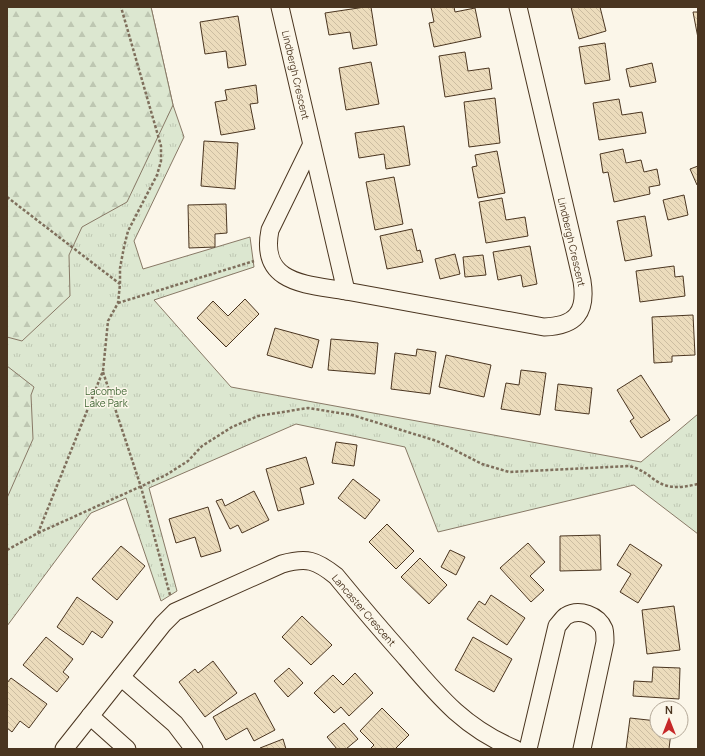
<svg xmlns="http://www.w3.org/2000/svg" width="705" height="756" font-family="Manrope,sans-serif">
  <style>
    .grass { fill: url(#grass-tufts); stroke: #887966 }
    .forest { fill: url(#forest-firs); stroke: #887966 }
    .building { fill: url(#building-back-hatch); stroke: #4a3520 }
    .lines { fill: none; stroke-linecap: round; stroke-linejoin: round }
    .street-casing { stroke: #4a3520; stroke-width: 19 }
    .path { stroke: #7f6f5c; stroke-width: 2.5; stroke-dasharray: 3 2; stroke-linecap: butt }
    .street { stroke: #fbf6e9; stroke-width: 17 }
    .labels { text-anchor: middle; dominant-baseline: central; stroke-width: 3; stroke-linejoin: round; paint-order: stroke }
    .street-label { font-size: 10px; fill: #4a3520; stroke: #fbf6e9 }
    .park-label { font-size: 10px; fill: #436837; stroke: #fbf6e9 }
  </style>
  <defs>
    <pattern id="grass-tufts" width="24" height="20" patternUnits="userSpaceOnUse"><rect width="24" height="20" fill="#dce7d0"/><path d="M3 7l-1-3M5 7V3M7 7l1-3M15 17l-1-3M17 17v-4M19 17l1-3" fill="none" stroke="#bec7b2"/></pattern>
    <pattern id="forest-firs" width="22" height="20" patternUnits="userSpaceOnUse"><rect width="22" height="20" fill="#dce7d0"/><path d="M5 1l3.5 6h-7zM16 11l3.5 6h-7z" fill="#bec7b2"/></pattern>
    <pattern id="building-back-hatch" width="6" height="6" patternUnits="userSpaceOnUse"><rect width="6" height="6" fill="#ecdcbc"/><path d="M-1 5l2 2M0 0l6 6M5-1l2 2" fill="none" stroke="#ccbda1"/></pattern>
  </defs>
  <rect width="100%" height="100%" fill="#fbf6e9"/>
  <!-- grass -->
  <polygon class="grass" points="7,7 151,7 173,105 184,137 134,241 143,269 250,237 254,267 154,300 231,387 641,462 698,414 698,534 634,485 438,532 405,447 296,424 149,488 177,591 161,601 126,498 91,513 7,626"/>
  <!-- forest -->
  <g class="forest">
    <polygon points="7,7 151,7 173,105 127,202 82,227 69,255 70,296 22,341 7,337"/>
    <polygon points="7,366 34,387 31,395 33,439 7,498"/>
  </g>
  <!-- building -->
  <g class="building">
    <polygon points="365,7 371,7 377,45 353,49 350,32 329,35 325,13"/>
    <polygon points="431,7 454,7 455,12 475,8 481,37 434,47 429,23 434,22"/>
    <polygon points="571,7 600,7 606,31 579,39"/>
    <polygon points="693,12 698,12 698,38"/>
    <polygon points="238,16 246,65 228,68 226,51 205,54 200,22"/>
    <polygon points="605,43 610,80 585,84 579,47"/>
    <polygon points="465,52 468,71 489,68 492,89 445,97 439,56"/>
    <polygon points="371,62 379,104 346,110 339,68"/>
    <polygon points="652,63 656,82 630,87 626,69"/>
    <polygon points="256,85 258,103 250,104 255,129 221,135 215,102 227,100 225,90"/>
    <polygon points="495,98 500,143 469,147 464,102"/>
    <polygon points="619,99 622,115 642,112 646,133 599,140 593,103"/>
    <polygon points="404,126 410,165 386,169 384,154 359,158 355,133"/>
    <polygon points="204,141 238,143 235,189 201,186"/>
    <polygon points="623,149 626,163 641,160 644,172 657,169 660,185 649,187 650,194 614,202 608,172 603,173 600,154"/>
    <polygon points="497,151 505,193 478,198 472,167 477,166 475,155"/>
    <polygon points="698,166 698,185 697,185 690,169"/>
    <polygon points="394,177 403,224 375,230 366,182"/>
    <polygon points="684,195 688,215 668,220 663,200"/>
    <polygon points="502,198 506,220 525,217 528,236 486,243 479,202"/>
    <polygon points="226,204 227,233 215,234 215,247 189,248 188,205"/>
    <polygon points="645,216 652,256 625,261 617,221"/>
    <polygon points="412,229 417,251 420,250 423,262 387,269 380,236"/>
    <polygon points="530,246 537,284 523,287 521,275 498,280 493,252"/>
    <polygon points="455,254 460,274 440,279 435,259"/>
    <polygon points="483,255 486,275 465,277 463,257"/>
    <polygon points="674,266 675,277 683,276 685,296 640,302 636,271"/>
    <polygon points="245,299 259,314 226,347 197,318 213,301 228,316"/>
    <polygon points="693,315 695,355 672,356 672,362 654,363 652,317"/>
    <polygon points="275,328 319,340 312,368 267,355"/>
    <polygon points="331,339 378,343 375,374 328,370"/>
    <polygon points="417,349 436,352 430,394 391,389 395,353 416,356"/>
    <polygon points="446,355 491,365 484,397 439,387"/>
    <polygon points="521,370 546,373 540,415 501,409 506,383 519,385"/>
    <polygon points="641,375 670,420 641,438 630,421 634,418 617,390"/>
    <polygon points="558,384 592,388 589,414 555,410"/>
    <polygon points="336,442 357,445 354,466 332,463"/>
    <polygon points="306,457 314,484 300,488 304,504 278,511 266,469"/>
    <polygon points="353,479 380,500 365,519 338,498"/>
    <polygon points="254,491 269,520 242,533 238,525 230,529 216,501 222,499 225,506"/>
    <polygon points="208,507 221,551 201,557 195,537 176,543 169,519"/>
    <polygon points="387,524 414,551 396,569 369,542"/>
    <polygon points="600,535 601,570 560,571 560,536"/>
    <polygon points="528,543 545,562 530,576 544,590 531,602 500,568"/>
    <polygon points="630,544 662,565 638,603 620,592 631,574 617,565"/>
    <polygon points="121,546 145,566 117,600 92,579"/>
    <polygon points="450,550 465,557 456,575 441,567"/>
    <polygon points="420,558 447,585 429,604 401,577"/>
    <polygon points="491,595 525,618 507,645 467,619 479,601 485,605"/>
    <polygon points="77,597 113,622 102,638 92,631 83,645 57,627"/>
    <polygon points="674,606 680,650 647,654 642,610"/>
    <polygon points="302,616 332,645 311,665 282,637"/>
    <polygon points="46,637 73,659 63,672 69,677 57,692 23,665"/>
    <polygon points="473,637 512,659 494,692 455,670"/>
    <polygon points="213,661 237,693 205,717 179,682 195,669 198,673"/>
    <polygon points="653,667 680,668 679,699 633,696 634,681 652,682"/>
    <polygon points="289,668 303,683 288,697 274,681"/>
    <polygon points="355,673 373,693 349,716 341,707 334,713 314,693 333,675 343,685"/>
    <polygon points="11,678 47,704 29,728 20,721 12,732 7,728 7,683"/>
    <polygon points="255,693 275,730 254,741 247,728 226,740 213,717"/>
    <polygon points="382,708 409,735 395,749 370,749 374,745 360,731"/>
    <polygon points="630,718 657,721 657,732 671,732 669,749 626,749"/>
    <polygon points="344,723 358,739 346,749 337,749 327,737"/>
    <polygon points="283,739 286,749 261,749 260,748"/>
  </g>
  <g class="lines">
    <defs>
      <g id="street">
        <path d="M280 7 346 291C308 284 259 285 270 230L312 144"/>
        <path d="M346 291 544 327C576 326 587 312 582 281L518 7"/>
        <polyline points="121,677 175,724 194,749"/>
        <polyline points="90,716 127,749"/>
        <path d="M64 749 163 624 175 612 282 564C307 557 316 560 336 576 359 604 382 631 406 658 440 698 465 728 515 749"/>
        <path d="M528 749 557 626C560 623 563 618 566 616 579 608 598 615 604 629 605 633 605 638 605 642L582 749"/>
      </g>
    </defs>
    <!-- street casing -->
    <use href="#street" class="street-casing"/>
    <!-- path -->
    <g class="path">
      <polyline points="7,197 120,284"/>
      <polyline points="118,303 254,261"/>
      <polyline points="103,372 141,487 170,595"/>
      <path d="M38 533 166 475 188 461 202 446 232 427 258 416 308 408 352 415 437 441 482 464 509 472 629 466C638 468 644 472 651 477 666 490 680 488 698 484"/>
      <polyline points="7,550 38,533 103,371 108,321 118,303 120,284 120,268 124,247 128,231 157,175 161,161 161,146 121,7"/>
    </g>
    <!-- street -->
    <use href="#street" class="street"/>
  </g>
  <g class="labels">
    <!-- street labels -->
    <g class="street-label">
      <text transform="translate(296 75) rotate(77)">Lindbergh Crescent</text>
      <text transform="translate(572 242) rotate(77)">Lindbergh Crescent</text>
      <text transform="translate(364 610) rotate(49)">Lancaster Crescent</text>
    </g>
    <!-- park labels -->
    <g class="park-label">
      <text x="106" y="391">Lacombe<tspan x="106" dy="12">Lake Park</tspan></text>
    </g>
  </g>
  <!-- border -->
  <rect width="705" height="756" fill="none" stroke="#4a3520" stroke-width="16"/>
  <!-- north arrow -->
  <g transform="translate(669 720)"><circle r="19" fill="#fbf6e9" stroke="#b4a999"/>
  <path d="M0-3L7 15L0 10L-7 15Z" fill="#c62828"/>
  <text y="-6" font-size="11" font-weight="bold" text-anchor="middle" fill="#4a3520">N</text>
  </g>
</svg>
